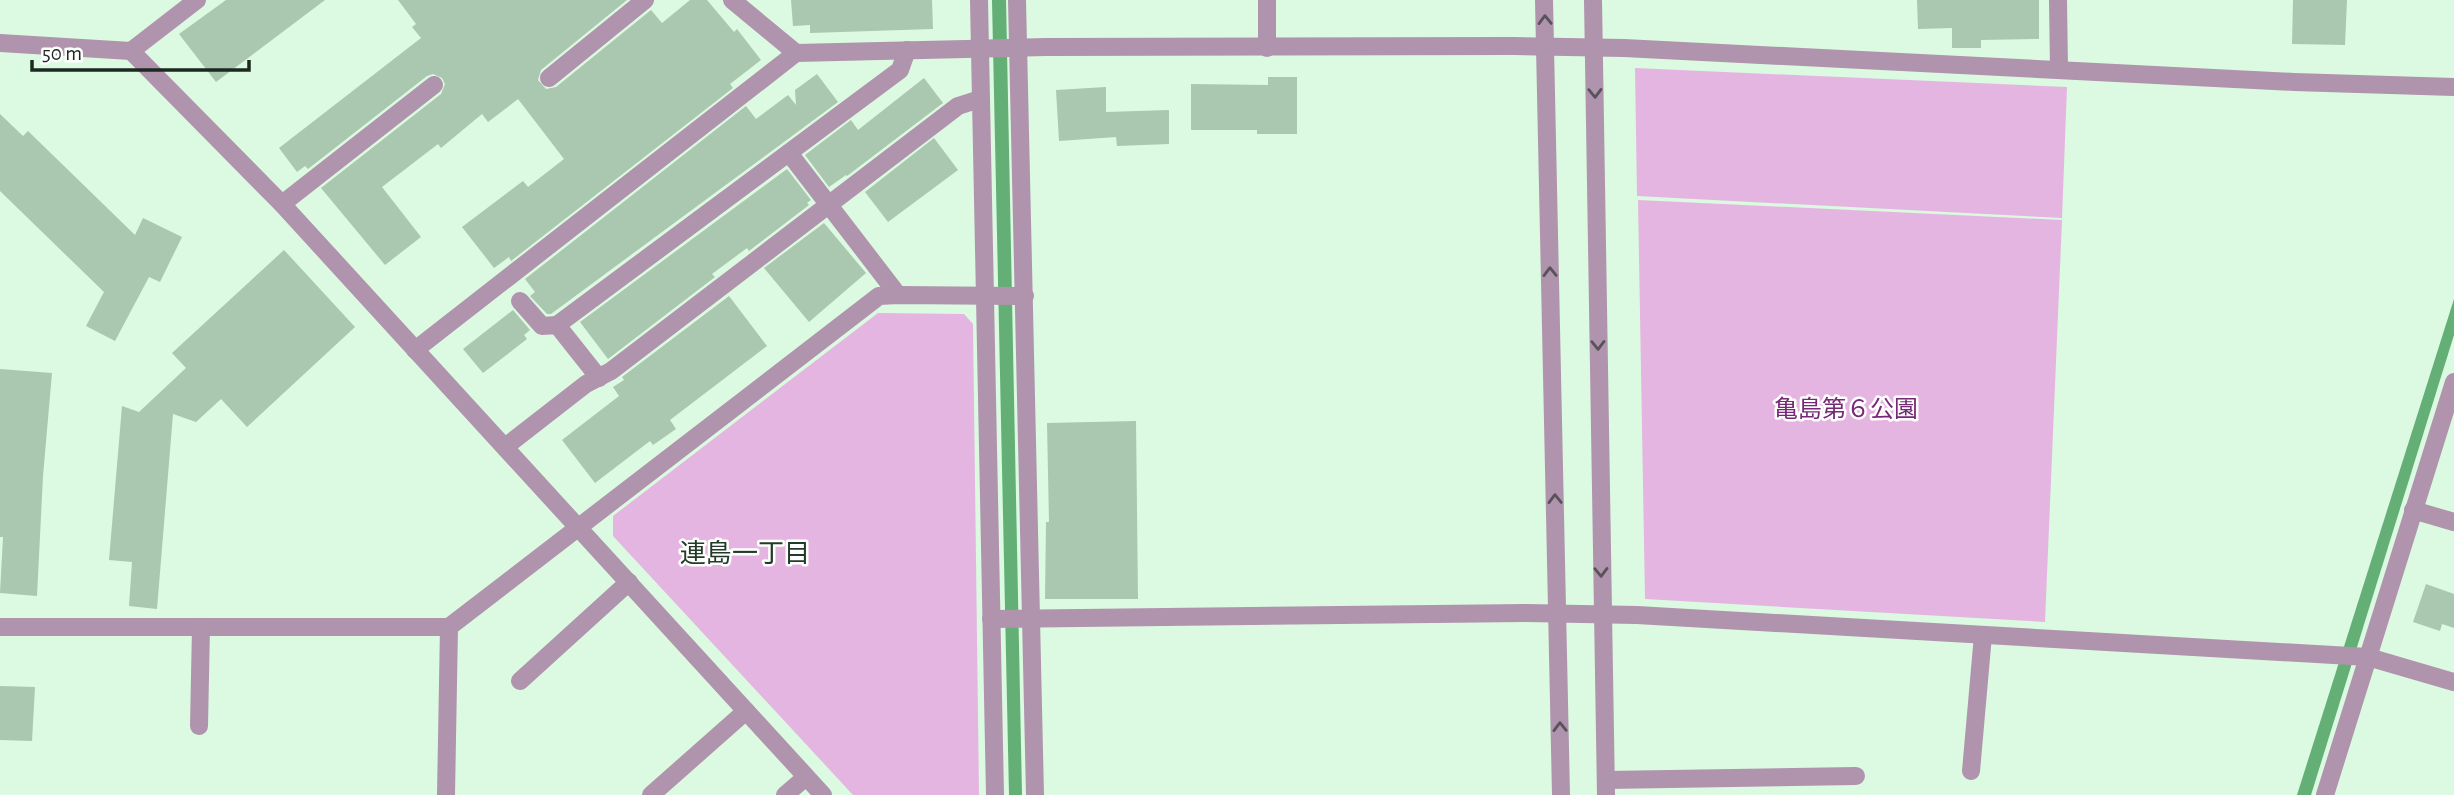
<svg xmlns="http://www.w3.org/2000/svg" width="2454" height="795" font-family="'Alegreya Sans','Noto Sans JP',sans-serif">
  <style>
    .green { fill: #e5b5e1 }
    .water { fill: #63af76 }
    .building { fill: #aac7af }
    .lines { fill: none; stroke-linecap: round; stroke-linejoin: round }
    .minor { stroke: #b093ad; stroke-width: 18 }
    .oneway { stroke: #585358 }
    .labels { text-anchor: middle; dominant-baseline: central; stroke-width: 5; stroke-linejoin: round; paint-order: stroke }
    .park-label { font-size: 24px; fill: #762974; stroke: #fefefe }
    .neighbourhood-label { font-size: 26px; fill: #223b28; stroke: #fefefe }
  </style>
  <rect width="100%" height="100%" fill="#dbfae1"/>
  <!-- green -->
  <g class="green">
    <polygon points="1635,68 2067,87 2062,218 1637,196"/>
    <polygon points="1638,200 2062,220 2045,622 1645,599"/>
    <polygon points="878,313 964,314 973,324 979,795 853,795 613,536 613,516"/>
  </g>
  <!-- water -->
  <g class="water">
    <polygon points="992,0 1006,0 1022,795 1009,795"/>
    <polygon points="2454,299 2454,335 2311,795 2297,795"/>
  </g>
  <!-- building -->
  <g class="building">
    <polygon points="226,0 325,0 216,82 179,34"/>
    <polygon points="398,0 627,0 541,70 538,80 546,89 556,87 651,10 662,23 690,0 707,0 734,32 737,29 761,60 730,84 733,88 511,261 509,257 494,268 462,227 523,181 528,187 564,159 518,99 488,122 482,114 441,148 438,144 382,187 421,237 385,265 321,188 441,94 445,84 442,78 433,74 427,76 308,169 305,166 297,172 279,148 421,38 412,27 416,24"/>
    <polygon points="791,0 932,0 933,29 810,33 810,25 793,26"/>
    <polygon points="1917,0 2039,0 2039,39 1981,40 1981,48 1952,48 1952,28 1918,29"/>
    <polygon points="2293,0 2347,0 2345,45 2292,44"/>
    <polygon points="817,74 838,102 551,314 547,314 530,296 535,292 525,279 746,106 756,119 788,95 796,105 795,90"/>
    <polygon points="1268,77 1297,77 1297,134 1257,134 1257,130 1191,130 1191,84 1268,85"/>
    <polygon points="924,78 943,103 847,176 846,175 829,187 805,155 851,120 858,130"/>
    <polygon points="1106,87 1106,112 1169,110 1169,144 1117,146 1116,137 1059,141 1056,90"/>
    <polygon points="0,114 23,136 28,131 135,235 143,218 182,237 160,282 149,277 115,341 86,326 104,292 0,191"/>
    <polygon points="934,138 958,170 888,222 865,192"/>
    <polygon points="787,169 811,200 807,203 809,205 749,251 747,248 712,274 715,277 608,359 580,322"/>
    <polygon points="824,223 866,273 809,322 764,268"/>
    <polygon points="284,250 355,327 247,427 221,399 196,422 173,414 157,609 129,606 132,562 109,560 122,406 139,412 186,368 172,353"/>
    <polygon points="729,296 767,346 670,420 676,429 653,445 650,441 595,483 562,440 619,396 613,387 624,380 622,377"/>
    <polygon points="513,310 530,330 524,335 527,339 483,373 463,349"/>
    <polygon points="0,369 52,373 43,476 37,596 0,593 3,537 0,537"/>
    <polygon points="1136,421 1138,599 1045,599 1046,522 1049,522 1047,423"/>
    <polygon points="2426,584 2454,594 2454,628 2442,624 2440,631 2413,622"/>
    <polygon points="0,686 35,687 32,741 0,740"/>
  </g>
  <g class="lines">
    <!-- minor -->
    <g class="minor">
      <polyline points="732,0 796,53"/>
      <polyline points="979,0 995,795"/>
      <polyline points="1017,0 1035,795"/>
      <polyline points="1267,0 1267,48"/>
      <polyline points="1544,0 1561,795"/>
      <polyline points="1593,0 1606,795"/>
      <polyline points="2058,0 2059,69"/>
      <polyline points="0,43 131,51 197,0"/>
      <polyline points="131,51 282,204 823,795"/>
      <polyline points="549,78 645,0"/>
      <polyline points="789,153 898,295"/>
      <polyline points="282,204 434,85"/>
      <polyline points="520,301 542,326 557,325 599,378"/>
      <polyline points="557,325 900,70 907,50"/>
      <polyline points="415,350 796,53 1045,47 1513,46 1624,48 2294,82 2454,87"/>
      <polyline points="505,447 586,384 611,371 958,106 980,99"/>
      <polyline points="2413,510 2454,522"/>
      <polyline points="991,619 1526,613 1637,615 2368,657 2454,682"/>
      <polyline points="0,627 449,627 879,296 898,295 1025,296"/>
      <polyline points="520,681 629,582"/>
      <polyline points="199,726 201,627"/>
      <polyline points="1971,771 1983,635"/>
      <polyline points="1606,780 1856,776"/>
      <polyline points="446,795 449,627"/>
      <polyline points="651,795 746,711"/>
      <polyline points="785,795 806,777"/>
      <polyline points="2325,795 2454,382"/>
    </g>
  </g>
  <!-- one-way arrows -->
  <defs><path id="oneway-chevron" d="M-2-3.5L2.5 0L-2 3.5" fill="none" stroke-width="1.6" stroke-linecap="round" stroke-linejoin="round" transform="scale(1.75)"/></defs>
  <g class="oneway">
    <use href="#oneway-chevron" transform="translate(1545 20) rotate(-91)"/>
    <use href="#oneway-chevron" transform="translate(1595 93) rotate(89)"/>
    <use href="#oneway-chevron" transform="translate(1550 272) rotate(-91)"/>
    <use href="#oneway-chevron" transform="translate(1598 345) rotate(89)"/>
    <use href="#oneway-chevron" transform="translate(1555 499) rotate(-91)"/>
    <use href="#oneway-chevron" transform="translate(1601 572) rotate(89)"/>
    <use href="#oneway-chevron" transform="translate(1560 727) rotate(-91)"/>
  </g>
  <g class="labels">
    <!-- park labels -->
    <g class="park-label">
      <text x="1846" y="410">亀島第６公園</text>
    </g>
    <!-- neighbourhood labels -->
    <g class="neighbourhood-label">
      <text x="745" y="554">連島一丁目</text>
    </g>
  </g>
  <!-- scale -->
  <path d="M32 60v10h217v-10" fill="none" stroke="#1d2920" stroke-width="3.5"/>
  <text x="42" y="60" font-size="21" fill="#1d2920" stroke="#fefefe" stroke-width="5" paint-order="stroke">50 m</text>
</svg>
